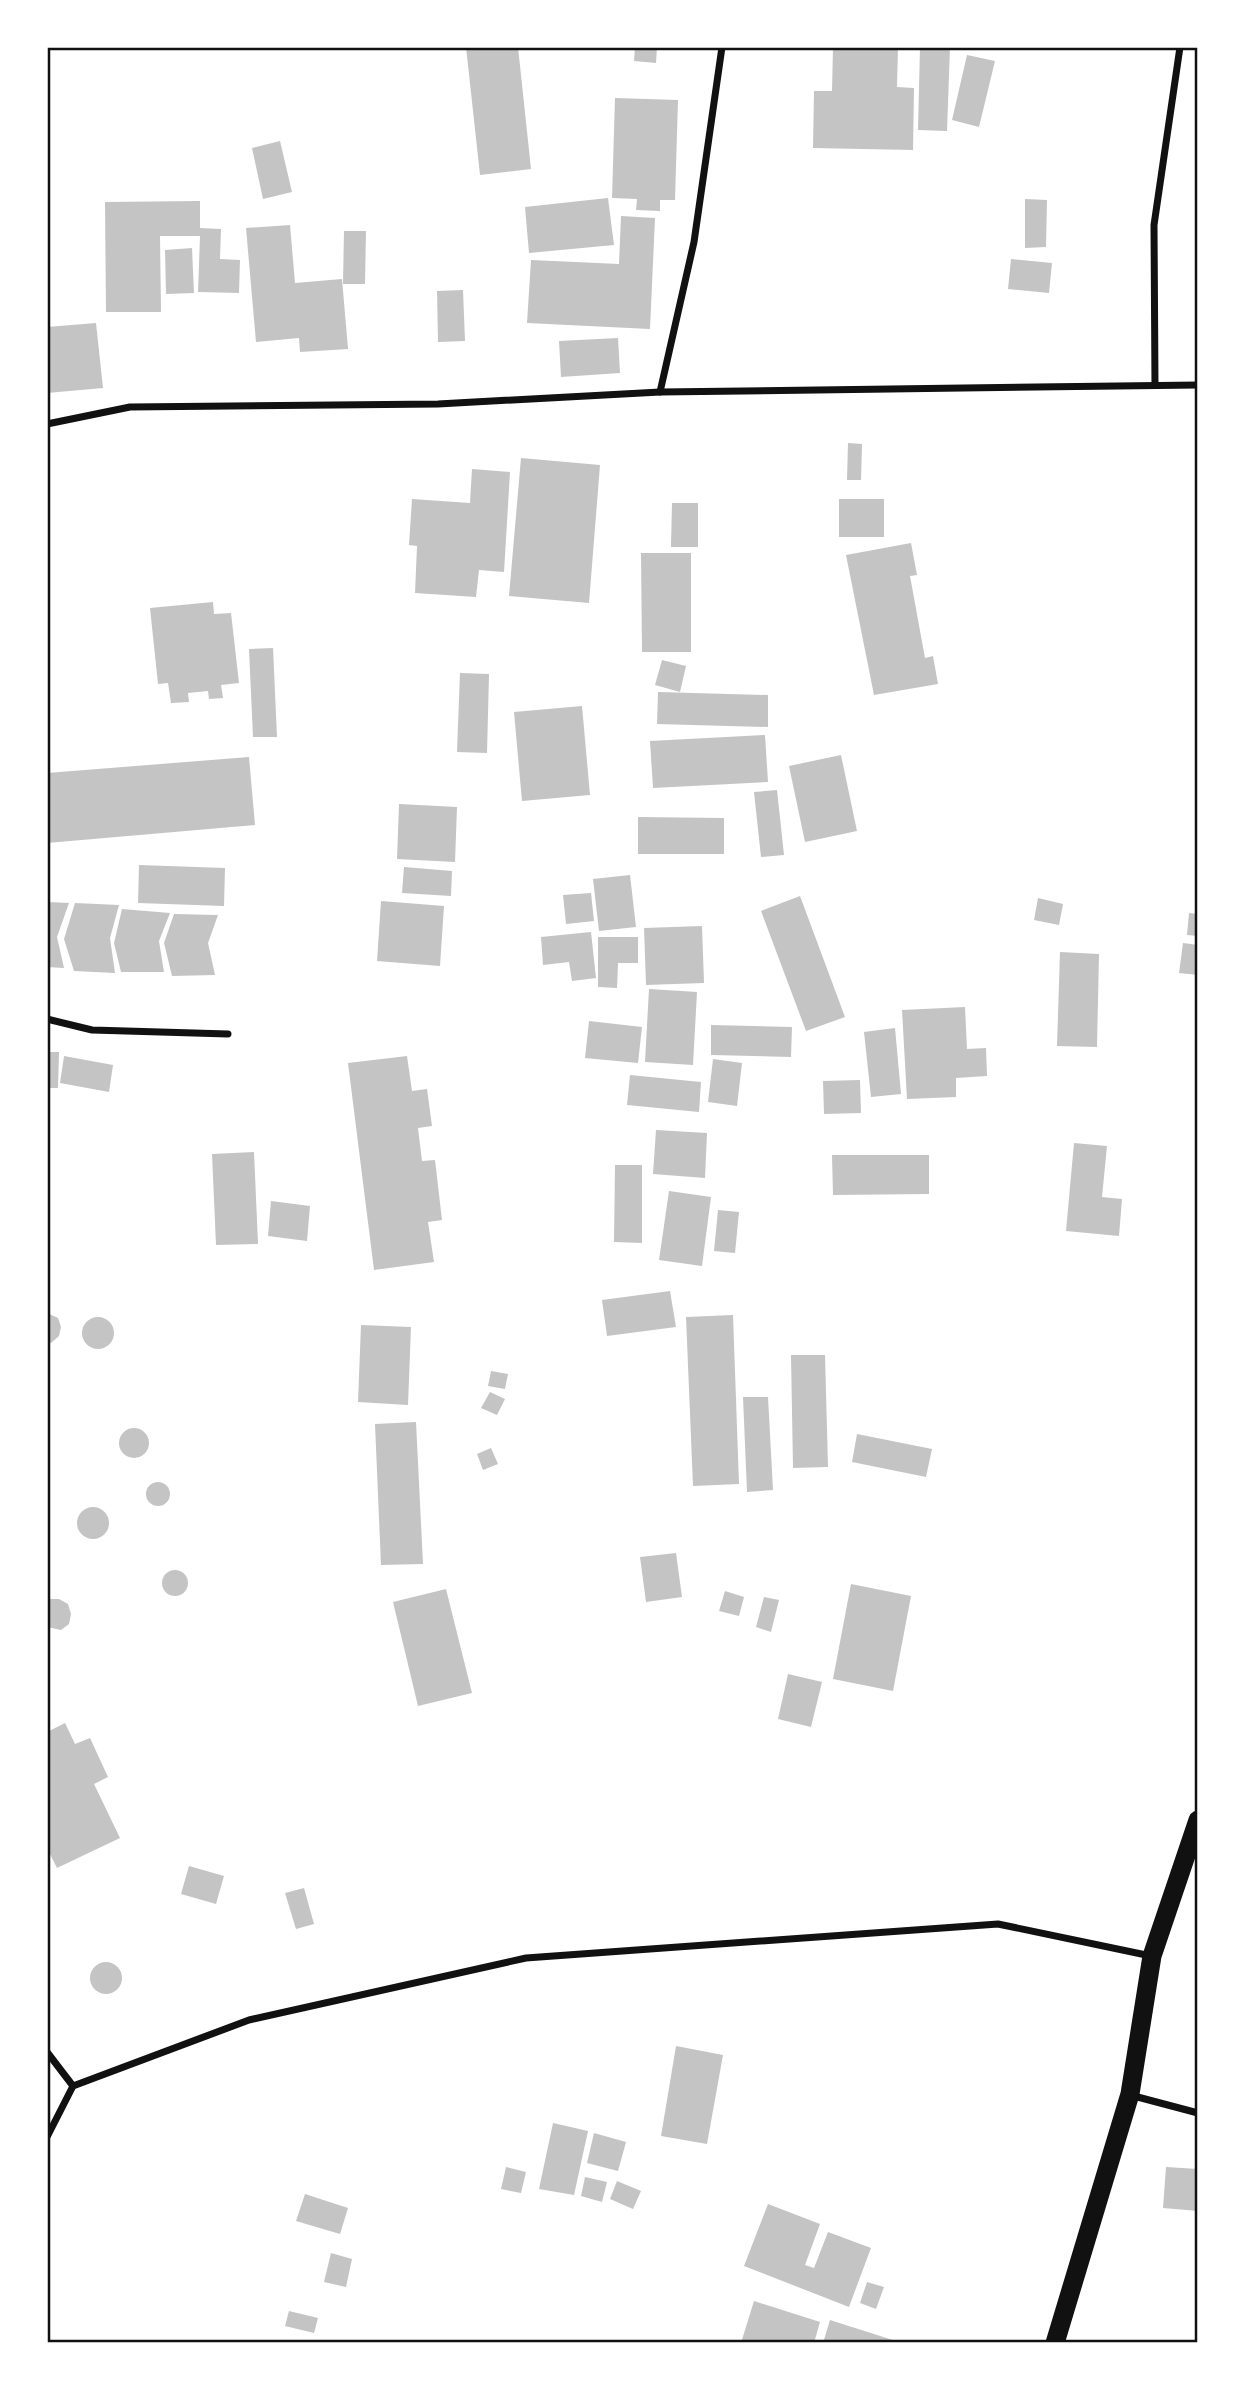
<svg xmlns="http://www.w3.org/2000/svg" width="1245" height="2390" font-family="Helvetica,sans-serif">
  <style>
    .building { fill: #c4c4c4 }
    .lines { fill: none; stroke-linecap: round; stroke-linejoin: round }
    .minor { stroke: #111; stroke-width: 7 }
    .trunk { stroke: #111; stroke-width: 19 }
    .neatline { fill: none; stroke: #111; stroke-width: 2.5 }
  </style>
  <rect width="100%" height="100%" fill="#fff"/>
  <!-- building -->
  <g class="building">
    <polygon points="466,47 518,47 531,169 480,175"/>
    <polygon points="635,47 657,47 656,63 634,61"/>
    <polygon points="833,47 898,47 897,87 914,88 913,150 813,148 814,91 832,91"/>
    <polygon points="920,47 950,47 947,131 918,130"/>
    <polygon points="967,55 995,61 979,127 952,120"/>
    <polygon points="615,98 678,100 675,200 660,200 660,211 636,210 637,199 612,198"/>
    <polygon points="280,141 292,192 263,199 252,148"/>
    <polygon points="608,198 614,245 529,253 525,207"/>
    <polygon points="1025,199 1047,200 1046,247 1025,248"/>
    <polygon points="200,201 200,228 221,229 220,259 240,260 239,293 198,292 200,236 160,236 161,312 106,312 105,202"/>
    <polygon points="621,216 655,218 650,329 527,323 531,260 619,264"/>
    <polygon points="290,225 295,283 342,279 348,349 300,352 299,338 256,342 246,228"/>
    <polygon points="344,231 366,231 365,284 343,284"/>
    <polygon points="192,248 194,293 166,294 165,250"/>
    <polygon points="1011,259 1052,263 1049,293 1008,289"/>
    <polygon points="463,290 465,341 438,342 437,291"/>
    <polygon points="96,323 103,388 47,393 47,327"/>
    <polygon points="618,338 620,373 561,377 559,341"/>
    <polygon points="848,443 862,444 861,480 847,480"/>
    <polygon points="521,458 600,465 589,603 509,596"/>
    <polygon points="472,469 510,472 504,572 479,570 476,597 415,593 417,546 409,545 412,499 470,503"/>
    <rect x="839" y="499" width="45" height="38"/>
    <polygon points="672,503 698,503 698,547 671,547"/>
    <polygon points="911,543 917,575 910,576 925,658 933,656 938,684 874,695 846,555"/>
    <polygon points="641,553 691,553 691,652 642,652"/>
    <polygon points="213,602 214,614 231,613 239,683 221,685 223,698 209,699 208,691 188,693 189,702 171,703 168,683 158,684 150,608"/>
    <polygon points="273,648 277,737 253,737 249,649"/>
    <polygon points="662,660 686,666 680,692 655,685"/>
    <polygon points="460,673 489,674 487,753 457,752"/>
    <polygon points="658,692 768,695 768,727 657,724"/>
    <polygon points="582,706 590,795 522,801 514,712"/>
    <polygon points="765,735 768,782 653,788 650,741"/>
    <polygon points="841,755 857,831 805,842 789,766"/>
    <polygon points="249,757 255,825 47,843 47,773"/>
    <polygon points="777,790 784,855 761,857 754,792"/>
    <polygon points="399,804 457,807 455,862 397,859"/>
    <polygon points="638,817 724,818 724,854 638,854"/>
    <polygon points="139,865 225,868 224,906 138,903"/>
    <polygon points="404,867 452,871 451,896 402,893"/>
    <polygon points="630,875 636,927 599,931 593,879"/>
    <polygon points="591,893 594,921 566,924 563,895"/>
    <polygon points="800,896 845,1017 806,1031 761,911"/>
    <polygon points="1038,898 1063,904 1059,925 1034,920"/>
    <polygon points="381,901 444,906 440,966 377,961"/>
    <polygon points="47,902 69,903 57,937 64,968 47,967"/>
    <polygon points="75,903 119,905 110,938 115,973 74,971 64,939"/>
    <polygon points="122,909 170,913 159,941 164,972 121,972 114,943"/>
    <polygon points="1189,913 1198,914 1198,936 1187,935"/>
    <polygon points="174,914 218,915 208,943 215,975 172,976 164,943"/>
    <polygon points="702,926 704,983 646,985 644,928"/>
    <polygon points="591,932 596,978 572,981 569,962 543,965 541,937"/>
    <polygon points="598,937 638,937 638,963 618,963 617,988 598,987"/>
    <polygon points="1183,943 1198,945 1198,975 1179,973"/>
    <polygon points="1060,952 1099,954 1097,1047 1057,1046"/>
    <polygon points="649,989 697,992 693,1065 645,1062"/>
    <polygon points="965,1007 967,1049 986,1048 987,1076 956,1078 956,1097 907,1099 902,1010"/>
    <polygon points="589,1021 642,1027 638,1063 585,1058"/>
    <polygon points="711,1025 792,1027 791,1057 711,1055"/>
    <polygon points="895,1028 901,1094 871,1097 864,1032"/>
    <polygon points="47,1052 59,1052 58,1088 47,1088"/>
    <polygon points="64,1056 113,1065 109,1092 60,1083"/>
    <polygon points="407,1056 412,1091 427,1089 432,1126 418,1128 422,1161 435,1160 442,1220 428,1222 434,1262 374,1270 348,1063"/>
    <polygon points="713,1059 742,1063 737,1106 708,1102"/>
    <polygon points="630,1075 701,1082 699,1112 627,1105"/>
    <polygon points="860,1080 861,1113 824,1114 823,1081"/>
    <polygon points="656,1130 707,1133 705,1178 653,1174"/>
    <polygon points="1074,1143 1107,1146 1102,1197 1122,1199 1119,1236 1066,1231"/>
    <polygon points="254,1152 258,1244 216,1245 212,1154"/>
    <polygon points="832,1155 929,1155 929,1194 833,1195"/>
    <polygon points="615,1165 642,1165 642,1243 614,1242"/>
    <polygon points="669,1191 711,1197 702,1266 659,1260"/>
    <polygon points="271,1201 310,1206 307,1241 268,1236"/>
    <polygon points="718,1210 739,1212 735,1253 714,1251"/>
    <polygon points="670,1291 676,1327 607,1336 602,1300"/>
    <polygon points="47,1313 58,1318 61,1327 59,1336 51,1343 47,1343"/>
    <polygon points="733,1315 739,1484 693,1486 686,1317"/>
    <circle cx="98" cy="1333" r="16"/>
    <polygon points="361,1325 411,1327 408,1405 358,1402"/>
    <polygon points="791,1355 825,1355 828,1467 793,1468"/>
    <polygon points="491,1371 508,1374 505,1389 488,1386"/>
    <polygon points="490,1392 505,1399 497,1415 481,1408"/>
    <polygon points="743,1397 768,1397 773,1490 747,1492"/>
    <polygon points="416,1422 423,1564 381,1565 375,1424"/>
    <circle cx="134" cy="1443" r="15"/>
    <polygon points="857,1434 932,1449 926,1477 852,1462"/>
    <polygon points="491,1448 498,1464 483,1470 477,1454"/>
    <circle cx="158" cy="1494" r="12"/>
    <circle cx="93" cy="1523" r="16"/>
    <polygon points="676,1553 682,1597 646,1602 640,1557"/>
    <circle cx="175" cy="1583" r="13"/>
    <polygon points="851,1584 911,1596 893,1691 833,1679"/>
    <polygon points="446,1589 472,1693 418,1706 393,1602"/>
    <polygon points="725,1591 744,1597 739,1616 719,1611"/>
    <polygon points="764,1597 779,1600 771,1632 756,1627"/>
    <polygon points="50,1599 59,1599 68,1604 71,1614 69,1624 61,1630 47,1627"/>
    <polygon points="788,1674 822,1682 811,1727 778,1719"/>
    <polygon points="65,1723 75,1744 90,1738 108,1777 94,1784 120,1838 57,1868 47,1848 47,1732"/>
    <polygon points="189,1866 224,1876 216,1904 181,1894"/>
    <polygon points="304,1888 314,1924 296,1929 285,1893"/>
    <circle cx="106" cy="1978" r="16"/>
    <polygon points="676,2046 723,2055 707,2144 661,2136"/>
    <polygon points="553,2123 588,2131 574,2195 539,2189"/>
    <polygon points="594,2133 626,2142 618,2171 587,2163"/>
    <polygon points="506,2167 526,2172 521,2193 501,2189"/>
    <polygon points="1166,2167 1198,2169 1198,2211 1163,2208"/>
    <polygon points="585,2177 607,2182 602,2202 581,2196"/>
    <polygon points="617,2181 641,2191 633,2209 610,2199"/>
    <polygon points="305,2194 348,2208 340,2234 296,2221"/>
    <polygon points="768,2204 820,2224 805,2265 814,2268 828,2232 871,2248 849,2307 744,2266"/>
    <polygon points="331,2253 352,2259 346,2287 324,2282"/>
    <polygon points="867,2282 884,2287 876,2309 860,2303"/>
    <polygon points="754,2301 820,2322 814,2343 741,2343"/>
    <polygon points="289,2311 318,2318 314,2333 285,2326"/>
    <polygon points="830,2320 899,2342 899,2343 823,2343"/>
  </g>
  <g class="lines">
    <!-- minor -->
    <g class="minor">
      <polyline points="1155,385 1154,225 1180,47"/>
      <polyline points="660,392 694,242 722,47"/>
      <polyline points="47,424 130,407 438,404 660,392 1198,385"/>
      <polyline points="47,1019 92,1030 228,1034"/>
      <polyline points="47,2052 73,2086"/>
      <polyline points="1130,2095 1198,2113"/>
      <polyline points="47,2137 73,2086 249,2020 526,1958 998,1924 1151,1956"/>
    </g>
    <!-- trunk -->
    <polyline class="trunk" points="1055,2343 1130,2094 1152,1956 1198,1820"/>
  </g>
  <!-- border -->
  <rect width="1245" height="2390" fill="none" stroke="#ffffff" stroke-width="98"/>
  <rect x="49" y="49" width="1147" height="2292" class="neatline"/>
</svg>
